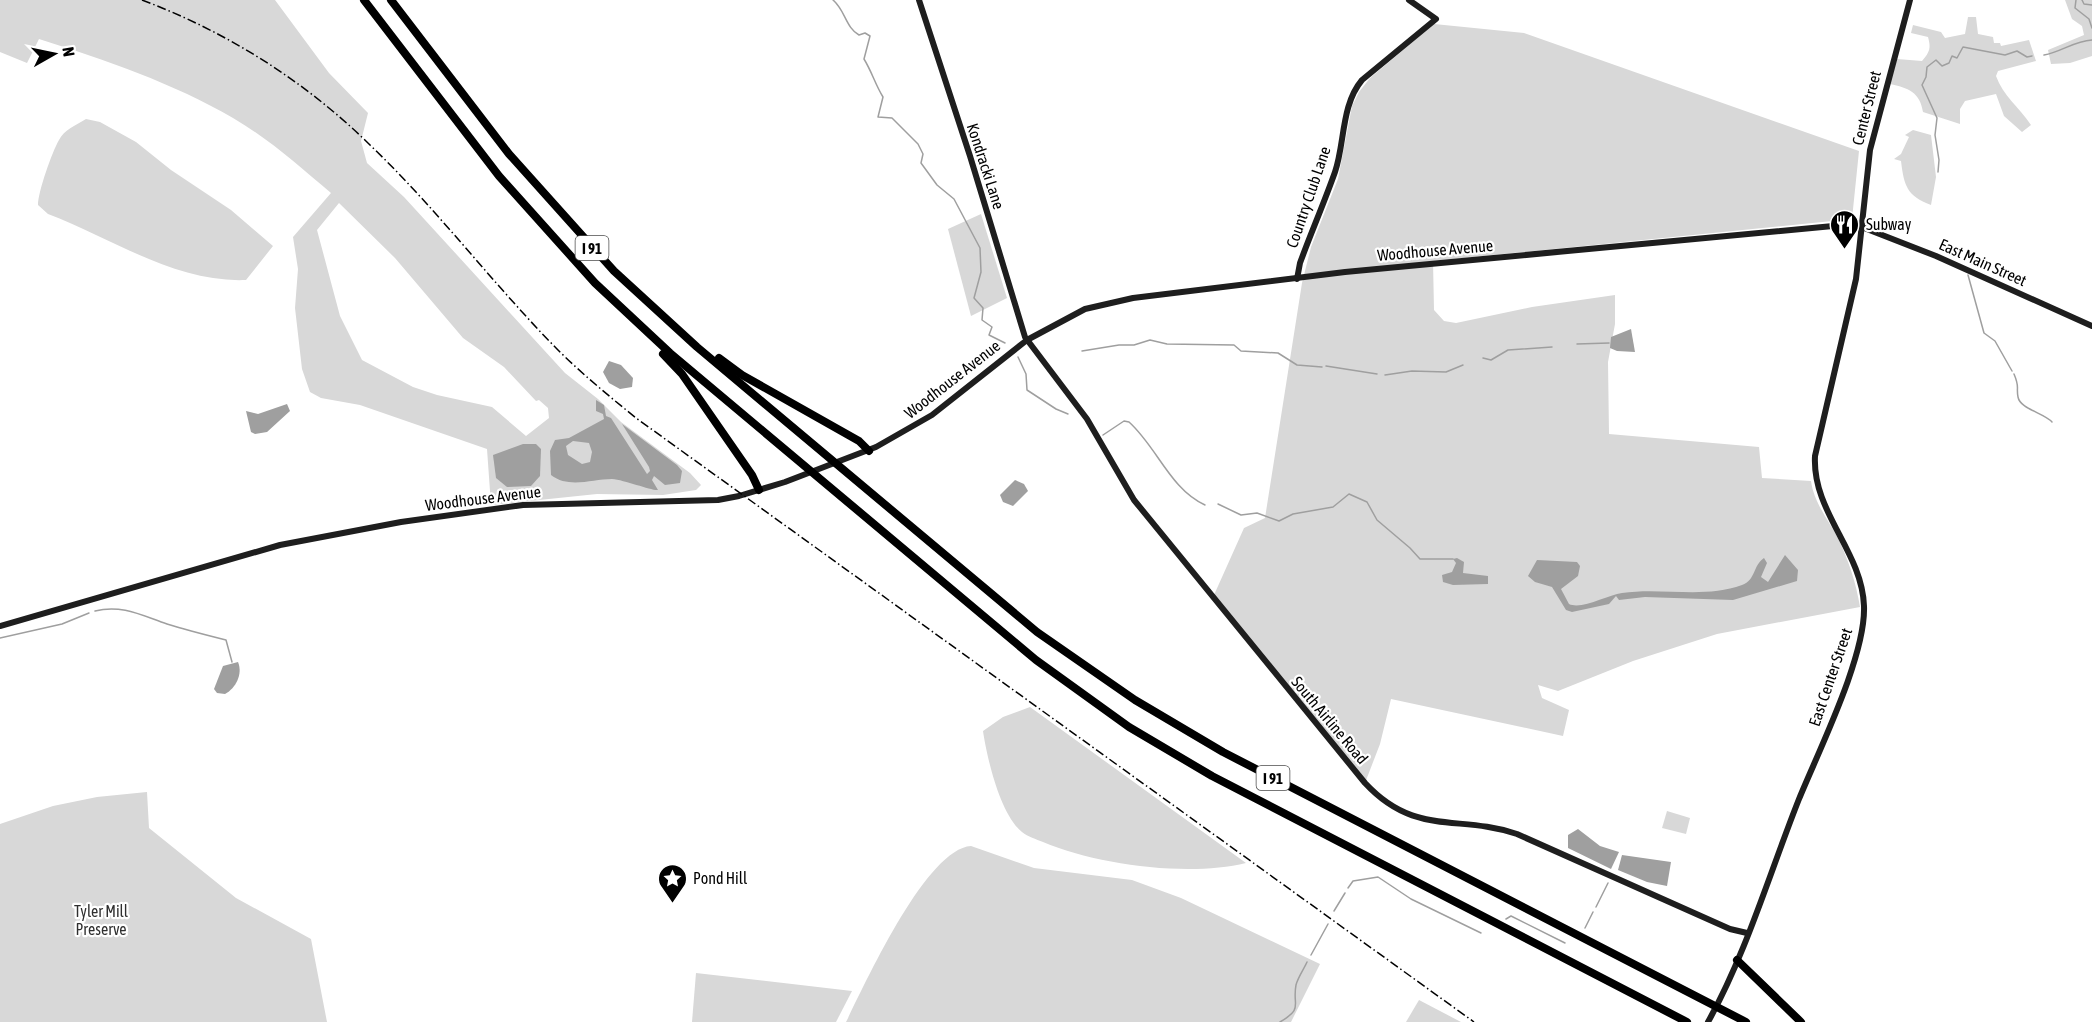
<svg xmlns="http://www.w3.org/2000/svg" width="2092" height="1022" font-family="'Asap Condensed',sans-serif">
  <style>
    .green { fill: #d8d8d8; fill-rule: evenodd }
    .water { fill: #9f9f9f; fill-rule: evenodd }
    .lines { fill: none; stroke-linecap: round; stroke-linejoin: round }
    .stream { stroke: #9f9f9f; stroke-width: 1.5 }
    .secondary { stroke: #1e1e1e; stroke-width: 6 }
    .highway { stroke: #000; stroke-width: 8 }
    .rail { stroke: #000; stroke-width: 1.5; stroke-dasharray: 9 3 1.5 3; stroke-linecap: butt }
    .labels { text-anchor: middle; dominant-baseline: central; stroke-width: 4.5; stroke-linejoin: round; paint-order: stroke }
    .shield { fill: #fff; stroke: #4c4c4c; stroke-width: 1.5 }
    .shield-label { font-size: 15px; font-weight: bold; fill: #000 }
    .street-label { font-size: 16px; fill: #000; stroke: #fff }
    .poi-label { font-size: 16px; fill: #000; stroke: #fff; text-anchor: start }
    .park-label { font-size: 16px; fill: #2f2f2f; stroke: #fff }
  </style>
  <rect width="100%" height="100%" fill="#fff"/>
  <!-- green -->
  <g class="green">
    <path d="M0 0H275L329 73 368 113 361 141 367 163 404 197 565 373 598 399 621 422 690 473 701 485 696 490 663 495 597 494 491 505 487 449 360 405 321 398 310 392 302 369 295 308 298 269 293 237 331 193C300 167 269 139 233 118 173 83 105 60 39 39L27 63 0 52ZM339 203 395 258 463 338 504 367 536 401 539 400 548 408 549 418 526 436 492 407 437 395 413 387 362 360 340 316 317 230Z"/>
    <polygon points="2065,0 2092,0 2092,56 2070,63 2051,64 2048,50 2084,35 2082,26 2072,19"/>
    <path d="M1968 17H1976L1978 34 1993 37 1994 43H2000L2001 46 2029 40 2036 61 1998 71 1996 76C2003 96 2019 107 2031 125L2022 132 2004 116 1996 94 1965 101 1960 109V124L1923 112C1920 92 1908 88 1890 84L1897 59 1922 61C1930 52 1931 48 1928 37L1911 33 1913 25 1941 32 1945 38 1965 34Z"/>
    <path d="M1434 24 1524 33 1859 151 1852 219 1433 261 1434 310 1444 321 1456 323 1532 307 1615 295V324L1608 362 1609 434 1759 447 1762 478 1811 481C1814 503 1829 521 1839 540 1849 562 1856 583 1860 607L1717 634 1633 661 1558 691 1538 685 1542 698 1569 710 1563 736 1391 699 1380 744 1365 783 1214 595 1244 528 1265 518 1302 283 1311 247 1338 179 1352 106 1359 92 1370 78Z"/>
    <path d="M86 119 100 122 136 142 171 170 231 210 273 246 246 280C176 283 111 238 48 214L38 205C38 192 52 152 59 140 64 130 76 125 86 119Z"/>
    <path d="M1913 130 1931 135 1936 177 1931 205C1907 196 1904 186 1901 161L1894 159 1901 154 1909 137 1905 135Z"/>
    <polygon points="981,214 1007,298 971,316 948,229"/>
    <path d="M1030 707 1246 863C1189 877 1097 865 1043 842 1036 839 1028 837 1022 832 1000 814 987 758 983 731L1003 717Z"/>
    <polygon points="147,792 149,828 236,898 311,939 327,1022 0,1022 0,824 53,806 97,797"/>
    <polygon points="1667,811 1690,818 1686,834 1662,828"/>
    <path d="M971 846 1034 868 1132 880 1181 898 1320 964 1291 1022H846C866 982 926 849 971 846Z"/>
    <polygon points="696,973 852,991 836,1022 692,1022"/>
    <polygon points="1419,1000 1461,1022 1406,1022"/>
  </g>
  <!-- water -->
  <g class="water">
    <polygon points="1631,329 1635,352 1617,351 1610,348 1611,337"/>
    <polygon points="609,361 621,365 633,378 632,387 620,389 609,383 603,372"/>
    <path d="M596 400 604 405 606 416 611 418 647 474 650 471 649 467 622 424 677 465 682 471 680 483 665 485 654 476 652 480 658 490C652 491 625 480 612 479 592 479 569 489 551 475L550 451 555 440 569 438 604 419 603 414 596 411ZM573 441 589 443 592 452 590 462 582 464 568 455 566 446Z"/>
    <polygon points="287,404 290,411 267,432 255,434 251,432 246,411 258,414"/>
    <polygon points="523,444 536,444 541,449 540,476 531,486 507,487 496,478 493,455"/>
    <polygon points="1015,480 1024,484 1028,491 1013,506 1003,502 1000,495"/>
    <path d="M1785 555 1798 570 1797 581 1733 600 1645 597 1619 600 1616 596 1609 604 1572 612 1566 610 1552 587 1535 582 1528 576 1537 560 1577 562 1580 566 1578 576 1561 589 1569 604C1582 610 1607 595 1622 593 1661 587 1704 599 1742 585 1756 580 1753 565 1764 558L1767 563 1761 577 1768 582Z"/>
    <polygon points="1457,558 1464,562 1463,573 1488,576 1488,584 1453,585 1443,582 1442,575 1452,572 1456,563 1453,559"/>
    <path d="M238 662C243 674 236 688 225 694L217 693 214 689 223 666Z"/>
    <polygon points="1578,829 1600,846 1619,852 1611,869 1568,848 1568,835"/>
    <polygon points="1622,855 1671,862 1667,886 1647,882 1618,870"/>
  </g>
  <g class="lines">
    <!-- stream -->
    <g class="stream">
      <path d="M833 0C845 10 846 28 859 35L865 33 870 36 864 59C872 72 875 84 883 97L878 117 892 118 918 144 923 154 921 163 937 185 954 199 980 248 981 272 974 298 983 308 982 320 992 327 989 335 1005 343"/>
      <polyline points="2076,0 2075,8 2089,19 2092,28"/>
      <polyline points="2082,0 2084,4 2092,5"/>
      <path d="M2044 55C2061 52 2074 41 2092 40"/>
      <polyline points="1938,172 1939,160 1935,135 1937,118 1922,85 1926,77 1927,67 1936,60 1942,66 1949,63 1952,56 1957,58 1963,47 2005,55 2017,51 2027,57 2032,56"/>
      <polyline points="1968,275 1984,333 1995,341 2012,371"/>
      <polyline points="1577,344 1609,343"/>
      <polyline points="1082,351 1119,345 1134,345 1150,340 1167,344 1234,345 1241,351 1278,353 1297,365 1322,367"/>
      <polyline points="1018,357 1026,374 1027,390 1056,409 1068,414"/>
      <polyline points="1483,358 1491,360 1508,350 1552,347"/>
      <polyline points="1326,366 1377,374"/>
      <path d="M2014 374C2020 388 2016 386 2018 397 2020 409 2044 413 2052 422"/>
      <polyline points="1385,375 1412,371 1446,372 1463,365"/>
      <path d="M1103 435 1124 421 1129 422C1157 447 1170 489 1205 505"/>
      <polyline points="1218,504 1241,515 1257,513 1279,521 1293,514 1333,507 1349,494 1367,502 1377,520 1410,548 1420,559 1453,559"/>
      <path d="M95 611C122 604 143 616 167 624 186 630 206 635 226 640L232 662"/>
      <polyline points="0,638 62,624 89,613"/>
      <polyline points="1348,888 1353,881 1378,877 1411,899 1481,933"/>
      <polyline points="1596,907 1608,883"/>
      <polyline points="1334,911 1345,893"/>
      <polyline points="1506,919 1511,916 1565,943"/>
      <polyline points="1585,928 1593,912"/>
      <polyline points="1311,955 1328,924"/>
      <path d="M1280 1022C1304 1008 1292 1006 1296 985 1298 977 1304 969 1307 962"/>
    </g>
    <!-- secondary -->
    <g class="secondary">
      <path d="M919 0 970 156 1025 337 1087 419 1134 500 1365 783C1415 837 1458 814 1517 834L1730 929 1747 933"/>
      <path d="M1297 279 1300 263C1311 233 1324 203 1335 172 1345 143 1341 105 1362 80L1436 19 1409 0"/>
      <polyline points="0,626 280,545 401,522 523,505 718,500 739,496 785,482 876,447 932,415 1027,340 1085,309 1133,298 1345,272 1854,224 1936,256 2092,326"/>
      <path d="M1708 1022C1746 954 1770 872 1799 799 1819 750 1866 656 1864 606 1862 551 1812 512 1815 456L1856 279 1870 150 1910 0"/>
    </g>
    <!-- highway -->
    <g class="highway">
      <polyline points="364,0 499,176 595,283 670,353 1036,660 1129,727 1212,776 1687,1022"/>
      <polyline points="391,0 509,154 614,271 697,347 1037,632 1135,700 1223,752 1746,1022"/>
      <polyline points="663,354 682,374 752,475 759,490"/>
      <polyline points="719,358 742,375 859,441 869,451"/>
      <polyline points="1737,960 1801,1022"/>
    </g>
    <!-- rail -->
    <path class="rail" d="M142 0C227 32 305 81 370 145 437 209 492 283 557 349 582 374 609 396 636 418L1474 1022"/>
  </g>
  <!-- icons -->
  <defs>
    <symbol id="restaurant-pin" viewBox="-11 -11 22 30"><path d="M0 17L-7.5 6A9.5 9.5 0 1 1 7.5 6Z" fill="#000" stroke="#fff"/><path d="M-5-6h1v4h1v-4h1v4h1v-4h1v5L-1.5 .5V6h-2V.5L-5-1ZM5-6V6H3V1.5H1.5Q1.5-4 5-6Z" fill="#fff"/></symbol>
    <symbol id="sight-pin" viewBox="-11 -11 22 30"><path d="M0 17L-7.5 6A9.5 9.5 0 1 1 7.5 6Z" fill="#000" stroke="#fff"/><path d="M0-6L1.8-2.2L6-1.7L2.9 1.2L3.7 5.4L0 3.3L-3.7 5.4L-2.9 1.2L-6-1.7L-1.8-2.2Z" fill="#fff"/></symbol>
  </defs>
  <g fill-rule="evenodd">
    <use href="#restaurant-pin" x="1828" y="208" width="33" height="45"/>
    <use href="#sight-pin" x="656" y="862" width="33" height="45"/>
  </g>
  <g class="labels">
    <!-- shield labels -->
    <g class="shield">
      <rect x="575.5" y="236" width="33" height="24" rx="4.5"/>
      <rect x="1256.5" y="766" width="33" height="24" rx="4.5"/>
    </g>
    <g class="shield-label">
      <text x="592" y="248">I 91</text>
      <text x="1273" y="778">I 91</text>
    </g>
    <!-- street labels -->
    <g class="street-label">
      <text transform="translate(1866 108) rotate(-76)">Center Street</text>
      <text transform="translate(986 166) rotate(72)">Kondracki Lane</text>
      <text transform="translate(1308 197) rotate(-71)">Country Club Lane</text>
      <text transform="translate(1435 250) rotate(-5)">Woodhouse Avenue</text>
      <text transform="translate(1983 262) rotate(24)">East Main Street</text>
      <text transform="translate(952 379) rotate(-38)">Woodhouse Avenue</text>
      <text transform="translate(483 498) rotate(-7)">Woodhouse Avenue</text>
      <text transform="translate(1830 677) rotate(-71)">East Center Street</text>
      <text transform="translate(1330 720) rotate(50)">South Airline Road</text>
    </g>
    <!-- poi labels -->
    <g class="poi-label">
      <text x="1866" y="224">Subway</text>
      <text x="693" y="878">Pond Hill</text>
    </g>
    <!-- park labels -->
    <g class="park-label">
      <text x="101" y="911">Tyler Mill<tspan x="101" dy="18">Preserve</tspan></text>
    </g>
  </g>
  <!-- north arrow -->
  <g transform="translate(54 54) rotate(81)" stroke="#ffffff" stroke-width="4.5" paint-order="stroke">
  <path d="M0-4.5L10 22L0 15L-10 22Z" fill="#000000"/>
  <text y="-9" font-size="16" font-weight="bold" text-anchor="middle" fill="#000000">N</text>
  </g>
</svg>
